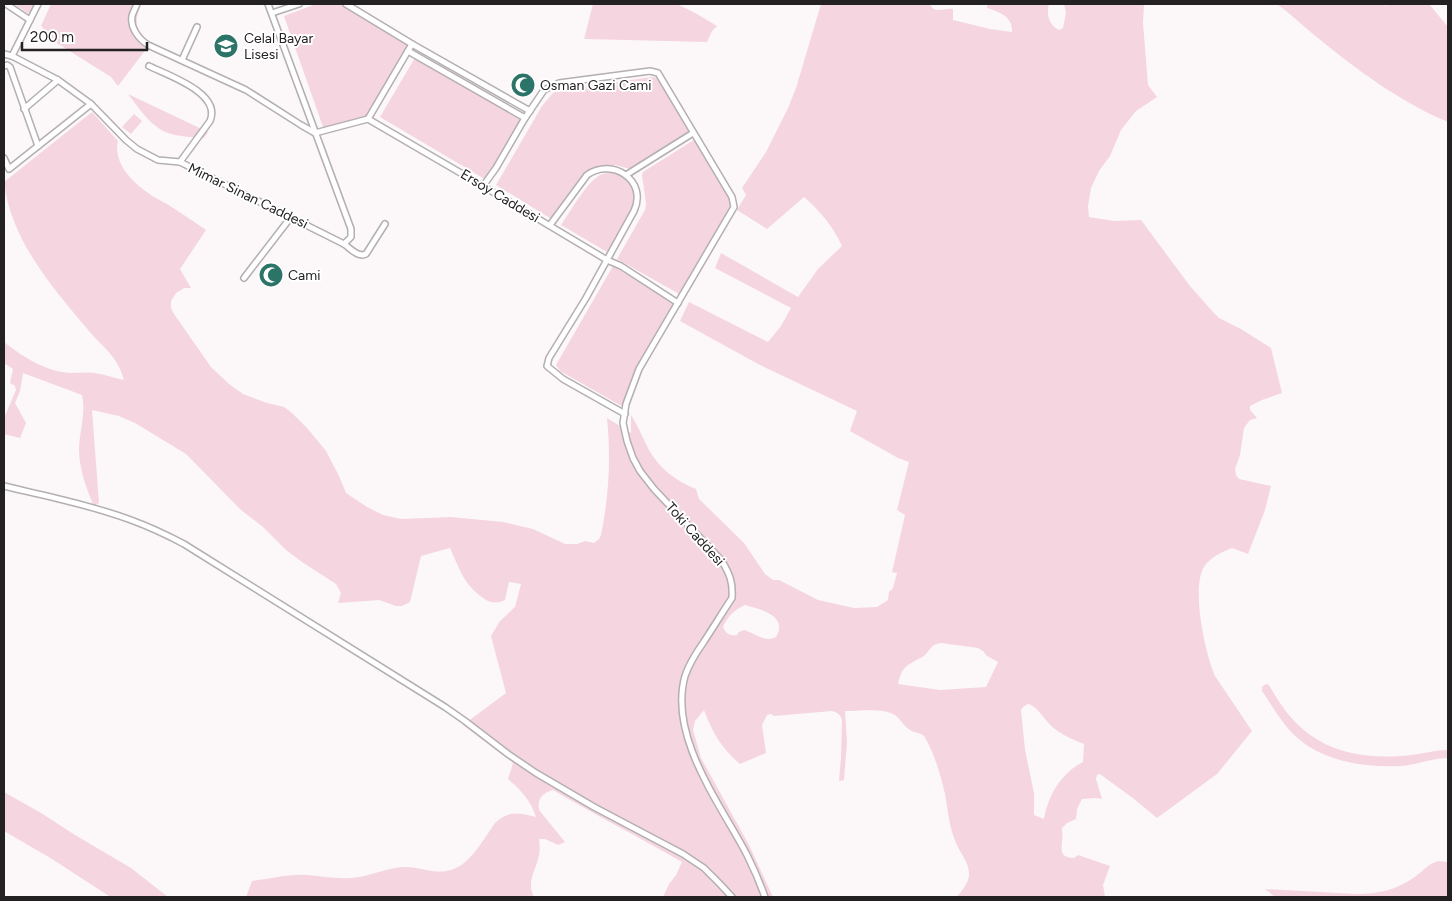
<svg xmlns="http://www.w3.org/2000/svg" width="1452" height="901" font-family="Figtree,sans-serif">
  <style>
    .green { fill: #f5d5e0; fill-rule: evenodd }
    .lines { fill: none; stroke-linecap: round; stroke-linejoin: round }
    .minor-casing { stroke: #b4afb1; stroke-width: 8 }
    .minor { stroke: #fff; stroke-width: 5 }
    .labels { text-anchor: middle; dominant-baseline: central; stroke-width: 4; stroke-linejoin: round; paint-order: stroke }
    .poi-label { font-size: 14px; fill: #232122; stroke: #fff; text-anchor: start }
    .street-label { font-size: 14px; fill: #232122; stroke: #fff }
  </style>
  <rect width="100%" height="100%" fill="#fcf8f9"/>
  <!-- green -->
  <g class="green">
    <polygon points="14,4 41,4 34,17"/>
    <path d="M51 4H141C134 23 135 31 147 48L118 86 111 77 44 35 45 33 42 30 43 27 41 26Z"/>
    <polygon points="316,4 347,4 412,44 372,115 327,128 323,127 284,16"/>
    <polygon points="593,4 677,4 697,14 717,26 712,31 707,42 584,39"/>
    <path d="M821 4H930C934 15 944 7 953 9V20L990 29 1012 32C1013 17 1000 12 987 8V4H1049C1046 14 1049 25 1059 30L1063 28 1066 13 1064 4H1144L1143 23 1148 85 1157 97 1136 111 1121 130 1110 156 1099 171 1091 188 1088 206 1089 217 1114 221 1141 220 1190 286 1213 312 1219 318 1241 329 1271 348 1282 393 1262 400 1250 406V410L1257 418 1250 420 1244 428 1240 455 1235 469 1236 475 1239 479 1271 486 1265 510 1248 554 1232 548C1222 552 1210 557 1204 567 1191 588 1205 653 1215 676L1252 731 1217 774 1157 818 1134 799 1100 774 1097 775 1096 779 1102 799 1095 798 1082 799 1077 809 1076 819 1067 823 1062 828C1062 833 1063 837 1062 841 1061 853 1061 857 1074 858L1078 855 1110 866 1103 885 1105 897H957C962 890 969 883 969 874 969 862 960 853 956 843 949 827 948 811 945 794 941 776 934 752 924 736 919 732 915 733 910 730 903 726 900 717 893 714 882 708 858 711 845 711L847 742 844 780 839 781 841 758 842 720C841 715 837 712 832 711L774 716 771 714 767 715 762 725 766 753 740 764C722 749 712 732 704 710L695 721 693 730 701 758 749 845 773 897H663L669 884 676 875 682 862C639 837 595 815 553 790 542 793 537 799 539 810L565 842 558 845 545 839H539C540 845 540 850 539 855 536 871 526 881 534 897H246L252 881C270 879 288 874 306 875 321 876 335 879 351 878 369 877 385 868 403 867 422 866 437 877 456 868 472 861 485 837 495 823 508 810 520 813 536 817 531 801 521 790 508 779L513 763 463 725 506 693 491 636 500 621 515 607 521 584 509 582 505 600C494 605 488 602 479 595 462 581 459 567 450 548L421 556 410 602 402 606H396L379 600 338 603 341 593 336 584 302 562 286 550 263 527 241 510 186 454 135 423 119 416 92 410 99 503 94 506C85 486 76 460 80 437 82 422 85 411 82 395L23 373 20 391 15 403 26 423 20 438 4 434V418L16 390 15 386 10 383 13 369 4 363V342C23 357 45 371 70 373 78 373 86 372 94 373 104 374 114 378 124 380 117 355 104 349 89 331 53 288 11 241 4 182L92 112 118 141C113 162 131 181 147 192 153 197 160 200 167 204 180 212 193 221 206 230L180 269 191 288H184L176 293 171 301V308L174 314 211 367 229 384 243 394 267 403 284 407 292 413 307 428 326 451 339 476 346 493 367 507 383 515 401 519 451 517 503 522 533 529 565 544H577L585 541 594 543 599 539 601 535C609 496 611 458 607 418L631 433V415C638 426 643 438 649 450 659 468 677 482 696 489L699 499 744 543 765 574 773 580H779L818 600 854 608 877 607 888 600 889 592 893 588 897 573 892 572 905 515 897 510 909 462 898 458 850 431 857 411 758 364 680 321 689 302 768 342 781 326 791 308 715 268 721 253 798 297 818 269 842 246C833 226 820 211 804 197L767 229 737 210 746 195 742 188 766 152 788 108 796 88ZM745 605C759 609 789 615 776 637 764 643 755 633 744 630L739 632 737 635C730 636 726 634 723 627 728 616 734 610 745 605ZM941 643 978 648 983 651 987 656 998 662 986 687 940 690 898 684C902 668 904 667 918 659 920 658 923 657 925 655 932 648 930 645 941 643ZM1028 704C1038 706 1046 723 1055 729 1064 736 1074 740 1084 744L1083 762C1061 773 1048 796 1044 819L1034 815V793L1025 750 1021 710 1023 707Z"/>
    <path d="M1277 4H1383L1386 6 1387 4H1429L1448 27V122C1402 103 1357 70 1318 38 1304 27 1291 14 1277 4Z"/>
    <polygon points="416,56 524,119 488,181 380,117"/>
    <polygon points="652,77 658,78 694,132 634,170 615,165 606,165 599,167 590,173 553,220 496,185 542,106 553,93 560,90"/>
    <path d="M128 94 208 132 204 138C193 137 179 137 168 133 151 127 139 108 128 94Z"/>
    <polygon points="134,114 142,121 131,134 122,127"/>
    <polygon points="697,138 731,196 734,206 681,295 617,259 645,210 646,204 642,175 643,172"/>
    <path d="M611 173C631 174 642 190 638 209L612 255 561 225C570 212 584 187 596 178 600 174 606 173 611 173Z"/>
    <polygon points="613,266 677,304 641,365 625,408 560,371 556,365"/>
    <path d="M1266 684 1269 685C1299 741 1339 760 1402 756 1418 755 1433 750 1448 750V758C1434 758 1418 764 1403 766 1366 768 1322 762 1294 735 1282 723 1272 706 1262 691V687Z"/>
    <polygon points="4,792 41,813 75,835 131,868 168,897 113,897 109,896 52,859 4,831"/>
    <path d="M1439 861 1448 862V897H1275L1265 889 1357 894C1379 894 1399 889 1416 876 1424 870 1429 863 1439 861Z"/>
  </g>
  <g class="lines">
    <defs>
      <g id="minor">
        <polyline points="6,4 30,20"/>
        <path d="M137 4C136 7 133 12 132 16 130 28 139 39 148 45L246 90 301 125 315 133 368 119 483 186 607 260 621 266 678 303"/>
        <polyline points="268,4 351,229 351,237 344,244"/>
        <polyline points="346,4 412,44 368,119"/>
        <polyline points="272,13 299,4"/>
        <polyline points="412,44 530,111"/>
        <polyline points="408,51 525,118"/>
        <path d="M4 54 12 56 58 80 91 104 126 140 137 149 158 160 180 162 344 244C350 248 358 258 366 254L385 224"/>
        <polyline points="12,56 38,4"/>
        <polyline points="182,60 197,27"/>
        <polyline points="4,66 7,65 10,67 38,146"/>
        <path d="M149 66C167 75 222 93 210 121L180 162"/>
        <polyline points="24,109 58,80"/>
        <polyline points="4,158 9,169 91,104"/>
        <polyline points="626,175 693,133"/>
        <path d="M483 186 496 168 525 118 544 90 559 83 650 71 658 73 732 197 734 207 639 369 626 404 623 423 627 441 633 458 640 471 654 489 722 561C730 575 733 582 732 598 722 613 713 628 703 643 696 653 689 664 685 676 668 737 721 805 747 855 754 869 760 883 765 897"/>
        <path d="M550 225 587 175C613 157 648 181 634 211L586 298 549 358 547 366 563 379 625 414"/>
        <polyline points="244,278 291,217"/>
        <path d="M4 486C46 496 90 505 131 520 150 527 167 535 184 544L445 707 465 721 508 754 536 773 594 807 683 854 704 868 719 883 732 897"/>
      </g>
    </defs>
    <!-- minor casing -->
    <use href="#minor" class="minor-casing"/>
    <!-- minor -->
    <use href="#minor" class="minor"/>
  </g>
  <!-- icons -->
  <defs>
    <symbol id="school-disc" viewBox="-11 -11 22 22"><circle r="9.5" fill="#2c7368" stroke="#fff"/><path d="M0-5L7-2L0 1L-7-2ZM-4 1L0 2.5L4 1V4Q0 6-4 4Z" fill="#fff"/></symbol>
    <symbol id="mosque-disc" viewBox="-11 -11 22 22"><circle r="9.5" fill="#2c7368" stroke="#fff"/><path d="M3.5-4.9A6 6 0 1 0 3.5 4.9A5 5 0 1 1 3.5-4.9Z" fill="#fff"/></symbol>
  </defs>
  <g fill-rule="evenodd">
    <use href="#school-disc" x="212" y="32" width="28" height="28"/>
    <use href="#mosque-disc" x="509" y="71" width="28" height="28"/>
    <use href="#mosque-disc" x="257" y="261" width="28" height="28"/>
  </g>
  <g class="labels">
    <!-- poi labels -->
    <g class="poi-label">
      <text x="244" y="38">Celal Bayar<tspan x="244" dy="16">Lisesi</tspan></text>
      <text x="540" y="85">Osman Gazi Cami</text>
      <text x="288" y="275">Cami</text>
    </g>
    <!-- street labels -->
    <g class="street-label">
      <text transform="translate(248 196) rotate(26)">Mimar Sinan Caddesi</text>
      <text transform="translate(500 196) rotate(31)">Ersoy Caddesi</text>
      <text transform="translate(695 534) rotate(48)">Toki Caddesi</text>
    </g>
  </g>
  <!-- border -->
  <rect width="1452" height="901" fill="none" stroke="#232122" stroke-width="10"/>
  <!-- scale -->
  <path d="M22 42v8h125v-8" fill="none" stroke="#232122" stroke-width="2.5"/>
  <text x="30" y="42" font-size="15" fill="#232122" stroke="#ffffff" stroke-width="4" paint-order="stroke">200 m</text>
</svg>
